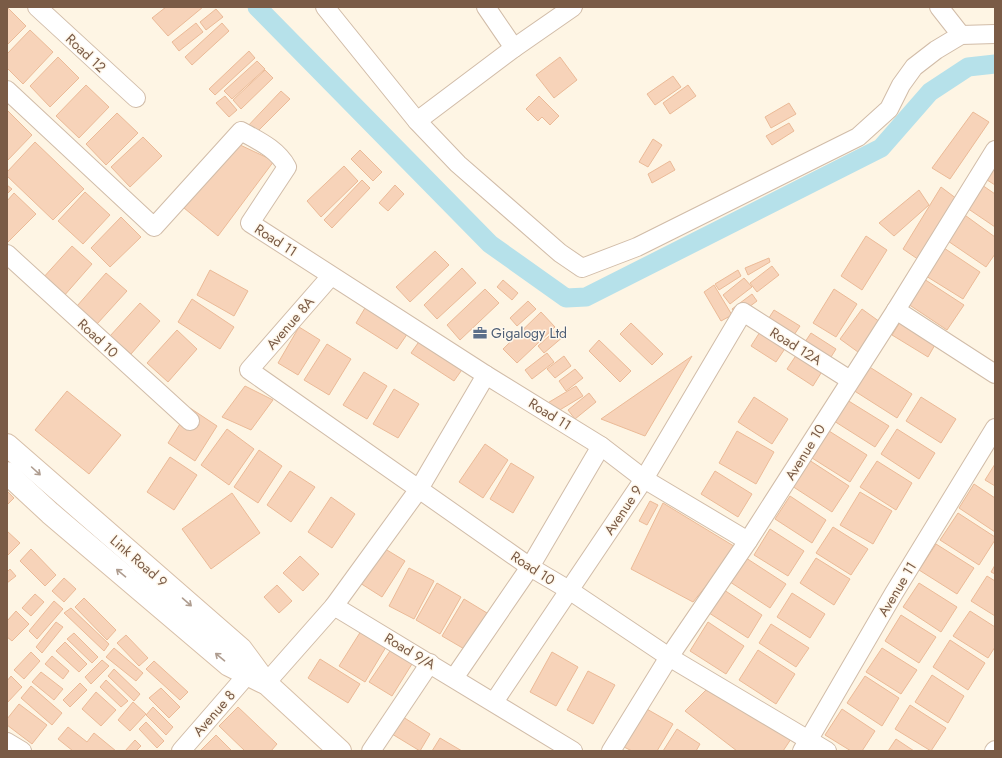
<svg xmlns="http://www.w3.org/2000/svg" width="1002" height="758" font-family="Jost,sans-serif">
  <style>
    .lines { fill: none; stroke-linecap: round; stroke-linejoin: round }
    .canal { stroke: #b6e1ea; stroke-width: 19 }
    .building { fill: #f7d3b9; stroke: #ebba97 }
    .street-casing { stroke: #d1bca8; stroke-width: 20 }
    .secondary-casing { stroke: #d7bfa8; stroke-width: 24 }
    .street { stroke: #fff; stroke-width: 18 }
    .secondary { stroke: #fff; stroke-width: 22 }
    .oneway { stroke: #af9d90 }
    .labels { text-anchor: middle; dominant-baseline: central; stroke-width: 3; stroke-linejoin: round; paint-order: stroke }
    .street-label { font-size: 14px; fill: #7a5b46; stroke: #fff8ec }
    .service-label { font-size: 14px; fill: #4e5e75; stroke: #fff8ec; text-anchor: start }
  </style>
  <rect width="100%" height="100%" fill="#fef5e4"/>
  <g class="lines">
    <!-- canal -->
    <polyline class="canal" points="257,7 490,244 566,298 586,297 881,148 930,92 968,67 995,64"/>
  </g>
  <!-- building -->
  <g class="building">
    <polygon points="7,7 26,26 7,45"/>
    <polygon points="166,7 203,7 168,36 152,18"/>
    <polygon points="216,9 223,17 206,30 200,22"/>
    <polygon points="196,23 203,32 179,51 172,42"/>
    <polygon points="222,23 229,31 192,65 185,57"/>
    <polygon points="30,30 53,52 23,84 7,68 7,54"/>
    <polygon points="249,51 255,58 215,95 209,89"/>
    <polygon points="58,57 79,78 50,107 30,86"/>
    <polygon points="560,57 577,80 554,98 536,75"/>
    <polygon points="257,61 265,69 232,99 224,91"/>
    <polygon points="265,70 273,78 241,109 233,100"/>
    <polygon points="673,76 681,87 655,105 647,94"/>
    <polygon points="86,85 109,107 79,138 56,116"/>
    <polygon points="688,85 696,96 670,114 663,103"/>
    <polygon points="281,91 290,99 254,135 245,129"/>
    <polygon points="225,96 237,110 229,117 216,103"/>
    <polygon points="539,96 559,116 550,125 542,117 538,121 526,109"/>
    <polygon points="789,103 796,114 771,128 765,117"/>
    <polygon points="8,111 32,135 7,161 7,111"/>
    <polygon points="973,112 989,122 950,179 932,168"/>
    <polygon points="117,113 138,133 106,165 86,144"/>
    <polygon points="789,123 794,131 772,145 766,136"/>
    <polygon points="143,137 162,156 130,187 111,167"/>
    <polygon points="653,139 662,145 648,167 639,162"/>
    <polygon points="35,142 84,189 53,220 7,176 7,172"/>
    <polygon points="238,144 274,161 218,236 184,208"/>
    <polygon points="360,150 382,172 373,181 351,159"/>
    <polygon points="670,161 675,170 652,183 648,174"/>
    <polygon points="995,163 995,185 984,178"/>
    <polygon points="344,166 358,181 321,217 307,201"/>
    <polygon points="362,180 370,188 332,228 324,220"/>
    <polygon points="7,185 12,189 7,194"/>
    <polygon points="395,185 404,194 388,211 379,203"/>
    <polygon points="982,185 995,194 995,227 967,208"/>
    <polygon points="941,187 957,199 922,262 903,249"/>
    <polygon points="919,190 929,205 894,236 879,223"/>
    <polygon points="85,192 110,215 83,244 58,221"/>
    <polygon points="14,193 36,214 7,243 7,201"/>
    <polygon points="962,213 995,237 995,254 986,267 945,239"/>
    <polygon points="121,217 141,237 110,267 91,248"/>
    <polygon points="866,236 887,250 862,290 841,276"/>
    <polygon points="72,246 92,264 63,297 42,279"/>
    <polygon points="944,248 980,272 963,299 926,276"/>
    <polygon points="435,251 449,265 410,302 396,287"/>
    <polygon points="769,258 770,262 748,275 745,268"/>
    <polygon points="772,266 779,275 757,292 750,283"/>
    <polygon points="462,268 476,283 437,319 424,305"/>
    <polygon points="210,270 248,291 234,316 197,295"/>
    <polygon points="738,270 741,276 719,290 715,284"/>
    <polygon points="106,273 127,291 97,324 77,306"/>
    <polygon points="744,278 752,287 730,304 723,295"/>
    <polygon points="924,279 964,305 947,330 908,304"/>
    <polygon points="503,280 518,293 512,300 497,287"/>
    <polygon points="714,285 732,315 721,321 704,292"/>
    <polygon points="485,289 499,303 460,340 447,325"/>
    <polygon points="834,289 857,304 836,337 813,323"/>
    <polygon points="752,294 757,301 737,316 732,309"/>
    <polygon points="192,299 234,327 220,349 178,322"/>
    <polygon points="528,301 536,309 517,326 510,318"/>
    <polygon points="140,303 160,321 131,354 110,336"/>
    <polygon points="368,303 410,330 397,349 356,323"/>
    <polygon points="862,309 880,322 858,352 840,339"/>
    <polygon points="774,310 800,326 776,362 751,346"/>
    <polygon points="541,312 555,327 517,363 503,349"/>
    <polygon points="905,314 940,336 928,357 892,335"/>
    <polygon points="631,323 663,354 652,365 620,334"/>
    <polygon points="299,327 320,340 298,375 278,363"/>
    <polygon points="558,328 564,336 544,353 538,346"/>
    <polygon points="177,330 197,349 168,382 147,363"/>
    <polygon points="811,333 836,349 813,386 787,369"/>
    <polygon points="423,336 466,364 454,381 411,353"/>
    <polygon points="599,340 631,371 620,382 589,351"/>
    <polygon points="327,344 351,359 329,395 304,380"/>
    <polygon points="547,353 554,362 532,379 525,370"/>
    <polygon points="564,356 571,366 555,378 547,369"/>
    <polygon points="692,356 645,436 601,419"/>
    <polygon points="868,366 912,394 897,418 853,390"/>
    <polygon points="575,369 583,378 566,391 559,381"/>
    <polygon points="364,372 387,386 367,419 343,405"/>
    <polygon points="245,386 273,400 251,430 222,417"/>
    <polygon points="576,386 583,396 553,414 546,404"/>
    <polygon points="394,389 419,404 398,438 373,424"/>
    <polygon points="67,391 121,435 89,474 35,430"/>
    <polygon points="589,393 596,402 575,419 568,410"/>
    <polygon points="754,397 788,419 772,444 738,422"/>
    <polygon points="921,397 956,419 941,443 906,421"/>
    <polygon points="847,400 889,426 875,447 834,421"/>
    <polygon points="190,408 217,426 195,461 168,443"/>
    <polygon points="227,429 254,449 229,485 201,465"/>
    <polygon points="897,429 935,453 919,479 881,454"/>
    <polygon points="737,431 774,452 756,484 719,463"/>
    <polygon points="829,431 867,455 850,482 812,458"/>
    <polygon points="485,444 508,460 483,498 459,482"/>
    <polygon points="259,450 282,466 258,503 234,487"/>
    <polygon points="170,457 197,475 174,510 147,492"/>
    <polygon points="809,460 849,486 832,512 792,486"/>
    <polygon points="877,461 912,483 896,510 860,487"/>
    <polygon points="511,463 534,477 513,513 490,499"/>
    <polygon points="995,464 995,486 985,480"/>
    <polygon points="290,471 315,487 291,522 267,505"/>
    <polygon points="715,471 752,494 738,517 701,494"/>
    <polygon points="974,484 995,498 995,532 959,508"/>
    <polygon points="7,491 14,498 7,505"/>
    <polygon points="860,492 892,511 873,544 840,525"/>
    <polygon points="232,493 260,533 211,569 182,529"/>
    <polygon points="790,496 826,520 812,543 775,519"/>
    <polygon points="331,497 355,514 332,548 308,532"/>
    <polygon points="650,501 658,505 647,525 639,521"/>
    <polygon points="663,503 737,548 693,602 631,569"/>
    <polygon points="958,513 995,537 995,540 979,565 940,540"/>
    <polygon points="833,527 868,549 851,575 816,553"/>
    <polygon points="770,529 804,551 788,576 754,555"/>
    <polygon points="7,531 20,543 8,555 7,554"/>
    <polygon points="936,544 974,568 957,594 919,570"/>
    <polygon points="382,547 405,561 382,597 360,583"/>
    <polygon points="31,549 56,575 45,586 20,561"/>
    <polygon points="300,556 319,574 303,591 283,573"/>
    <polygon points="743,556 786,584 770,608 727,580"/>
    <polygon points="816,558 850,579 834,605 800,583"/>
    <polygon points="995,565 995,574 991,572"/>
    <polygon points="409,568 434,581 414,619 389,606"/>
    <polygon points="10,569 16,576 7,583 7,572"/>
    <polygon points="987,576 995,581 995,616 971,601"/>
    <polygon points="64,578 76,589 64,602 52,591"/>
    <polygon points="437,583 461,597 440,634 416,620"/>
    <polygon points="919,583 957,607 941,632 903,607"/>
    <polygon points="277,585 292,601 279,613 264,597"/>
    <polygon points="721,588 762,615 748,638 706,611"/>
    <polygon points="792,593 825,614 810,638 777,617"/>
    <polygon points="35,594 44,602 31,616 22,608"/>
    <polygon points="84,598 116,630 107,640 75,607"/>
    <polygon points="464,599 487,613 466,650 442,636"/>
    <polygon points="54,601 63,609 37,639 29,631"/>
    <polygon points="71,608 109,644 104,651 64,613"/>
    <polygon points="16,611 29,624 12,641 7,637 7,621"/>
    <polygon points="970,611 995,627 995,647 988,658 953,636"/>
    <polygon points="901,615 936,637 919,663 885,641"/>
    <polygon points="56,622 63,627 42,653 36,647"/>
    <polygon points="708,622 744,646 726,674 690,651"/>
    <polygon points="771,624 809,648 796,667 759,643"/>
    <polygon points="361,631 386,647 365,682 339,666"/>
    <polygon points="74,633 98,657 92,663 67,639"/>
    <polygon points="126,635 148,658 139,666 117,643"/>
    <polygon points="950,640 985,663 968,690 933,667"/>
    <polygon points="65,642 87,664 79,672 56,651"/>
    <polygon points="114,648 143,673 136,681 106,657"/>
    <polygon points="882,648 917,670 901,694 866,672"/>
    <polygon points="758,650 795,674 776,704 739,680"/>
    <polygon points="390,651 412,664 392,696 369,682"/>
    <polygon points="31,652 40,661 24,679 14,670"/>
    <polygon points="552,652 578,667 556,706 530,692"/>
    <polygon points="52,656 69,671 63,679 45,664"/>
    <polygon points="320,659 360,684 348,703 308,678"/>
    <polygon points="102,660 109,666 91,684 85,677"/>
    <polygon points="154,661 188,692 180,700 146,669"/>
    <polygon points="114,669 140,694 134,701 108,676"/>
    <polygon points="588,671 615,685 593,724 567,710"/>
    <polygon points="41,672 63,689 54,700 32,682"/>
    <polygon points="932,675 964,696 948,723 915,702"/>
    <polygon points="11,676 22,687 7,703 7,681"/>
    <polygon points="865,676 899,698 882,726 847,703"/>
    <polygon points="106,680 128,701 121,707 100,687"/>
    <polygon points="80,683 87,690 70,707 63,700"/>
    <polygon points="31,686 62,713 52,725 21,698"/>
    <polygon points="161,688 180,707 169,718 149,698"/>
    <polygon points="706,690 791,739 783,751 737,751 685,711"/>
    <polygon points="96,692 116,710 101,726 82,709"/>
    <polygon points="133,702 146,714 130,731 118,720"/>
    <polygon points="19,704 47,725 32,744 7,725 7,719"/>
    <polygon points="910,705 946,728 931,751 895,729"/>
    <polygon points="153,707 173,727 166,735 146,715"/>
    <polygon points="238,707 277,744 271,751 245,751 219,726"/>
    <polygon points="645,708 673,724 657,751 632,751 622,746"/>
    <polygon points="842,709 875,731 862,751 851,751 825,735"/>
    <polygon points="403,717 430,734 420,751 392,734"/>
    <polygon points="146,722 164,741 157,748 139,729"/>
    <polygon points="68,727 87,742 94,733 116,751 73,751 58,739"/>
    <polygon points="677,729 700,744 696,751 663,751"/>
    <polygon points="216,735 232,751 200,751"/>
    <polygon points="440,738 462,751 432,751"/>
    <polygon points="896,739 914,751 888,751"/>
    <polygon points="135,740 141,746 136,751 125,751"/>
  </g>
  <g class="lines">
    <defs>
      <g id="street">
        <polyline points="37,7 136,98"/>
        <polyline points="325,7 417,121 458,164 560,253 582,268 637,247 858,137 889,109 901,85 914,67 936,50 961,35 995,34"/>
        <polyline points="486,7 514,48 573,7"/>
        <polyline points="939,7 961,35"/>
        <path d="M7 90 154 227 241 131C259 141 277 149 287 167L250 223 486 375 601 446 644 479 748 541"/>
        <polyline points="417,121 514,48"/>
        <polyline points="7,254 190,421"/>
        <polyline points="331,276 249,370 530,567 569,590 669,657 827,751"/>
        <polyline points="896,310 995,374"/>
        <polyline points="334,606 419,489 486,375"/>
        <polyline points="454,678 530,567 601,446"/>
        <polyline points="266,683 334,606 573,751"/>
        <polyline points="494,702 644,479 743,312 850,380"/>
        <polyline points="7,742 22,751"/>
        <polyline points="181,751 247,675"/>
        <polyline points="371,751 430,663"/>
        <polyline points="611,751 669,657 748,541 896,310 995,150"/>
        <polyline points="802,751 894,593 995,428"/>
        <polyline points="994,751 995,750"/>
      </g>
      <g id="secondary">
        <polyline points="7,445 241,649 266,683 340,751"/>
        <polyline points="7,473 50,513 229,665 263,682"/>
      </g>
    </defs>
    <!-- street casing -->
    <use href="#street" class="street-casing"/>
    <!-- secondary casing -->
    <use href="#secondary" class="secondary-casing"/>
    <!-- street -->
    <use href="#street" class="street"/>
    <!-- secondary -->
    <use href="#secondary" class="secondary"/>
  </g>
  <!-- one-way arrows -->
  <defs><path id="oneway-shaft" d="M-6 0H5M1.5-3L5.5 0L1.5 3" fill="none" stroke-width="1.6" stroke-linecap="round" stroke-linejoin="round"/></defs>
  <g class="oneway">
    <use href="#oneway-shaft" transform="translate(36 471) rotate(42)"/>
    <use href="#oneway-shaft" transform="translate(121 573) rotate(-140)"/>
    <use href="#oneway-shaft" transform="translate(187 602) rotate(41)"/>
    <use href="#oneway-shaft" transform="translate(220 657) rotate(-140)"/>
  </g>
  <!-- icons -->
  <defs>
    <symbol id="office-bare" viewBox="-9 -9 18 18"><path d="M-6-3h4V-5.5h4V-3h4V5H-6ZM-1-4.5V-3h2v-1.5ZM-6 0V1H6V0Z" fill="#5c6f8a" stroke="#fff8ec" stroke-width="2.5" paint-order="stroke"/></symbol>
  </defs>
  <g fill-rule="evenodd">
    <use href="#office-bare" x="470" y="323" width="20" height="20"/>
  </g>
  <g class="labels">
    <!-- street labels -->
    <g class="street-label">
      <text transform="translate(86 53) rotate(43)">Road 12</text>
      <text transform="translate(276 240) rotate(33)">Road 11</text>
      <text transform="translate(290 323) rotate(-49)">Avenue 8A</text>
      <text transform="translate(98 338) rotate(43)">Road 10</text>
      <text transform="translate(796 346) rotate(32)">Road 12A</text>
      <text transform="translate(550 414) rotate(32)">Road 11</text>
      <text transform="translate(805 452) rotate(-58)">Avenue 10</text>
      <text transform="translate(623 510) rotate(-56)">Avenue 9</text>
      <text transform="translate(139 561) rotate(41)">Link Road 9</text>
      <text transform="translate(533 568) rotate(33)">Road 10</text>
      <text transform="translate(897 589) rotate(-59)">Avenue 11</text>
      <text transform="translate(410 651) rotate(31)">Road 9/A</text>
      <text transform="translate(214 713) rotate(-49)">Avenue 8</text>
    </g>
    <!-- service labels -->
    <g class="service-label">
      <text x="491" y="333">Gigalogy Ltd</text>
    </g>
  </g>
  <!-- border -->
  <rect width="1002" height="758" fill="none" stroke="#7a5b46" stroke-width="16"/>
</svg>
